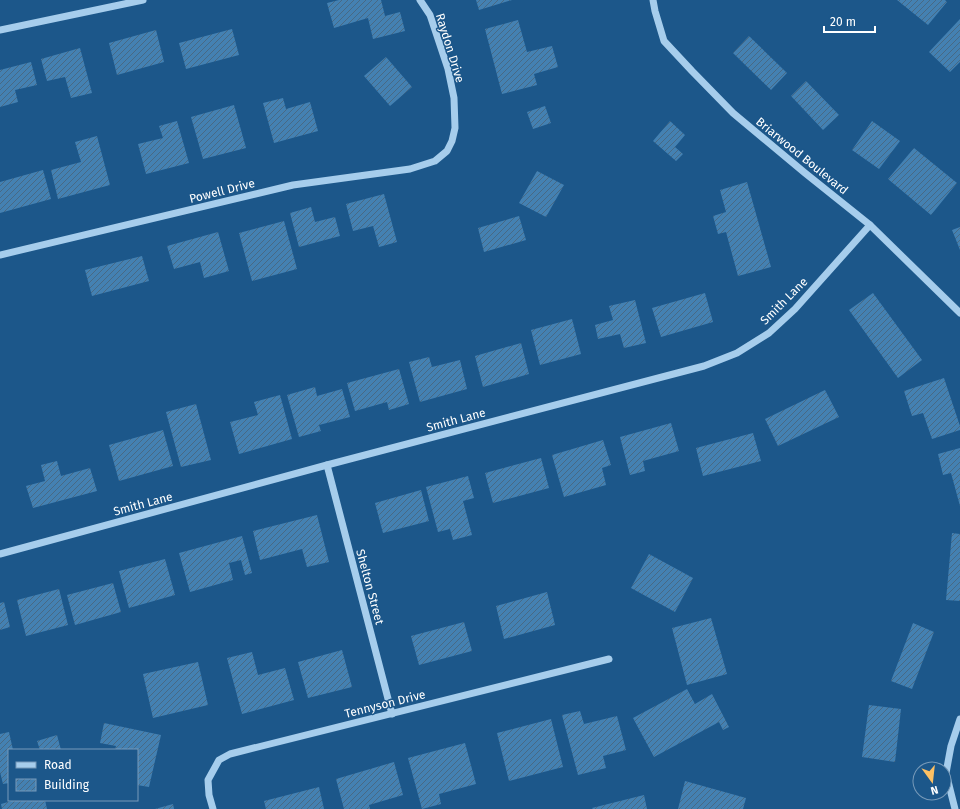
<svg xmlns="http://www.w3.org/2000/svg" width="960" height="809" font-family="'Fira Sans',sans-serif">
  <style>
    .building { fill: url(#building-hatch) }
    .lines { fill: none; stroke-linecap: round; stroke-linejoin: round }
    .minor { stroke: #a6cdec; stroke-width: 7 }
    .labels { text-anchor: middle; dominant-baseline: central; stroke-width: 3; stroke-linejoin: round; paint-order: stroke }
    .street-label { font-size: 12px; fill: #fff; stroke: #1c578a }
  </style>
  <defs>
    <pattern id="building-hatch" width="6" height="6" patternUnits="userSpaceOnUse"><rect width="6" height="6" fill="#4481b2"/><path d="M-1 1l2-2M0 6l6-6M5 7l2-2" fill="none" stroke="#486984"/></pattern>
  </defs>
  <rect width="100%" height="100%" fill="#1c578a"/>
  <!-- building -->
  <g class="building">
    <polygon points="339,0 381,0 385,16 400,12 405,31 373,39 368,18 334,28 327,3"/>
    <polygon points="476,0 512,0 479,10"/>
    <polygon points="897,0 945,0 947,2 928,25"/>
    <polygon points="960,19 960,62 950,72 929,52"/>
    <polygon points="518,20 527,52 552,46 558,67 534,74 537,85 502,94 485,29"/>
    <polygon points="232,29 239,55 186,69 179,43"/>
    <polygon points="156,30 164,62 117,75 109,43"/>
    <polygon points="749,36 787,73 771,90 733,53"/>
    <polygon points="80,48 92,93 71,98 65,77 47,81 41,59"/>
    <polygon points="386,57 412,87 390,106 364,76"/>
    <polygon points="31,62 37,85 15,90 18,102 0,107 0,70"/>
    <polygon points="806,81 839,115 823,130 791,96"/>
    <polygon points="283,98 286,109 310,102 318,131 274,143 263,103"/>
    <polygon points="234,105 246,148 203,159 191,117"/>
    <polygon points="545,106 551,123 533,129 527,112"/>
    <polygon points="177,121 189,163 146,174 138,144 163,138 159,126"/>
    <polygon points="670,121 685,135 675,147 683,154 676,161 653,141"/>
    <polygon points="872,121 900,141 879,169 852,150"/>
    <polygon points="97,136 110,185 58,199 51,170 81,162 75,142"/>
    <polygon points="914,148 957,183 931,215 888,179"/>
    <polygon points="43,170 51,199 0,213 0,182"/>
    <polygon points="537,171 564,185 546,217 519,203"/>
    <polygon points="747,182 771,267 738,276 726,232 718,234 713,216 726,212 720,190"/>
    <polygon points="384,194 397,242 379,247 373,226 353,231 346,204"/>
    <polygon points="311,207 315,222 335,217 340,236 299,247 290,213"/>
    <polygon points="519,216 526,240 484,252 478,228"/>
    <polygon points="284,221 297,269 252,281 239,233"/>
    <polygon points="960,227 960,250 952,230"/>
    <polygon points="218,232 229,271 204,278 200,262 174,269 167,246"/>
    <polygon points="142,256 149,281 92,296 85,270"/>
    <polygon points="705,293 713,322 661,337 652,308"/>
    <polygon points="873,293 922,360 898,378 849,310"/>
    <polygon points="635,300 646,343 624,348 620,334 598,339 595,325 613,320 609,306"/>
    <polygon points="572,319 581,354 540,365 531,330"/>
    <polygon points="521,343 529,374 483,387 475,356"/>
    <polygon points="429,357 432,367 460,360 467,389 420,402 409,362"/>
    <polygon points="399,369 409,404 389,410 387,402 355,411 347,383"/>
    <polygon points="944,378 960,426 960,430 932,439 923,413 912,416 904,391"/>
    <polygon points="315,387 317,396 342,389 350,417 319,425 321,431 299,437 287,395"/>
    <polygon points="825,390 839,417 778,446 765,419"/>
    <polygon points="280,395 292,439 239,454 230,422 258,415 254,402"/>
    <polygon points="196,404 211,460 181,467 166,412"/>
    <polygon points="671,423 679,451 643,461 645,471 630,475 620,437"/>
    <polygon points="163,430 173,466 119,481 109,445"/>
    <polygon points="753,433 761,461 703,476 696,448"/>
    <polygon points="603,440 611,465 602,468 606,485 564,497 552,455"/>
    <polygon points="960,448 960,506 951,473 943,475 938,454"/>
    <polygon points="541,458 549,488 493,503 485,473"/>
    <polygon points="57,461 61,476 90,468 97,491 33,508 26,486 45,481 41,465"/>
    <polygon points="468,476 474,498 463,501 472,535 453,540 450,529 438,532 426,487"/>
    <polygon points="421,490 429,521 383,533 375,503"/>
    <polygon points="317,515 329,562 307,567 302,549 260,560 253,531"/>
    <polygon points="952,533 960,534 960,601 946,600"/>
    <polygon points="242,536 252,573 245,575 241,560 229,563 233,580 190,592 179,553"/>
    <polygon points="649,554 693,578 675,612 631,588"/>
    <polygon points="165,559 175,595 129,608 119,571"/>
    <polygon points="113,583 121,612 75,625 67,595"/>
    <polygon points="59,589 68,625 26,636 17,600"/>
    <polygon points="547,592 555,625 504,639 496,606"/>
    <polygon points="4,602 10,627 0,630 0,603"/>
    <polygon points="711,618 727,674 687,685 672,628"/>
    <polygon points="464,622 472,651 419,665 411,636"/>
    <polygon points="913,623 934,632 912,689 891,681"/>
    <polygon points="342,650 352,687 308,698 298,662"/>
    <polygon points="252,652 258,675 285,668 294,700 242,714 227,658"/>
    <polygon points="198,662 208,705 153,718 143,674"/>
    <polygon points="687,689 695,704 712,694 729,727 723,730 719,722 654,757 633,718"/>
    <polygon points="869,705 901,709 895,762 862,757"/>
    <polygon points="580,711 584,724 617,716 626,750 603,756 606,768 578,775 562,715"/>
    <polygon points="551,719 563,767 509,781 497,733"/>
    <polygon points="104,723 161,735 149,787 137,785 137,750 115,750 116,746 100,743"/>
    <polygon points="9,732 13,750 9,750 9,783 3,784 0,772 0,734"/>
    <polygon points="57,735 61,750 40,750 37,741"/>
    <polygon points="465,743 476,784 439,794 441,804 422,809 408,758"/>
    <polygon points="394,762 403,795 369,805 370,809 344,809 336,779"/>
    <polygon points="685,781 746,798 743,809 678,809"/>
    <polygon points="319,787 324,809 266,809 264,801"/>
    <polygon points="644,795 647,809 593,809 592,808"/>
    <polygon points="15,800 45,800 47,809 2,809 1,804"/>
    <polygon points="173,804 174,809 155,809"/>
  </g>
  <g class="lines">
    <!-- minor -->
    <g class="minor">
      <polyline points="653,0 655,11 664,41 692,71 733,113 805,173 870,225 960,313"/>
      <polyline points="0,30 143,0"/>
      <polyline points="0,255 293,185 410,169 435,161 447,151 452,141 455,128 454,98 448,69 430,15 420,0"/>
      <polyline points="327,465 392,714"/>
      <polyline points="0,554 327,465 704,366 737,353 769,333 795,309 870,225"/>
      <polyline points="213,809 209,795 208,780 219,760 230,754 609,659"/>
      <polyline points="955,809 946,773 951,746 960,719"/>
    </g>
  </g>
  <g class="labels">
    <!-- street labels -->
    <g class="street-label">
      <text transform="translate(450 48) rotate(73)">Raydon Drive</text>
      <text transform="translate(802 156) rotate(39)">Briarwood Boulevard</text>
      <text transform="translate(222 191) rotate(-14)">Powell Drive</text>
      <text transform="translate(784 301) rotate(-45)">Smith Lane</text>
      <text transform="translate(456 420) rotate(-15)">Smith Lane</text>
      <text transform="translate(143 504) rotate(-15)">Smith Lane</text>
      <text transform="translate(370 587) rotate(75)">Shelton Street</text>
      <text transform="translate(385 704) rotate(-14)">Tennyson Drive</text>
    </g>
  </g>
  <!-- legend -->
  <rect x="8" y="749" width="130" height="52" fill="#1c578a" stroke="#779ab9"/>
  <rect x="16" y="762" width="20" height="6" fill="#a6cdec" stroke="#779ab9"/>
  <text x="44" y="769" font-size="12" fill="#ffffff">Road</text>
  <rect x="16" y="779" width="20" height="12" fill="url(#building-hatch)" stroke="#779ab9"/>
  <text x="44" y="789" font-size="12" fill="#ffffff">Building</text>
  <!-- north arrow -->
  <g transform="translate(932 781) rotate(165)"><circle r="19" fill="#1c578a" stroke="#779ab9"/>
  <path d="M0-3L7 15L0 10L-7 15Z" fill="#fdc063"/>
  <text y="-6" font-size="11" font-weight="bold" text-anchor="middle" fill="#ffffff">N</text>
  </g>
  <!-- scale -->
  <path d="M824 26v6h51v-6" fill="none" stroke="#ffffff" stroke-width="2"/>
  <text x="830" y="26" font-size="12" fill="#ffffff" stroke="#1c578a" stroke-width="3" paint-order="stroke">20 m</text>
</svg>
